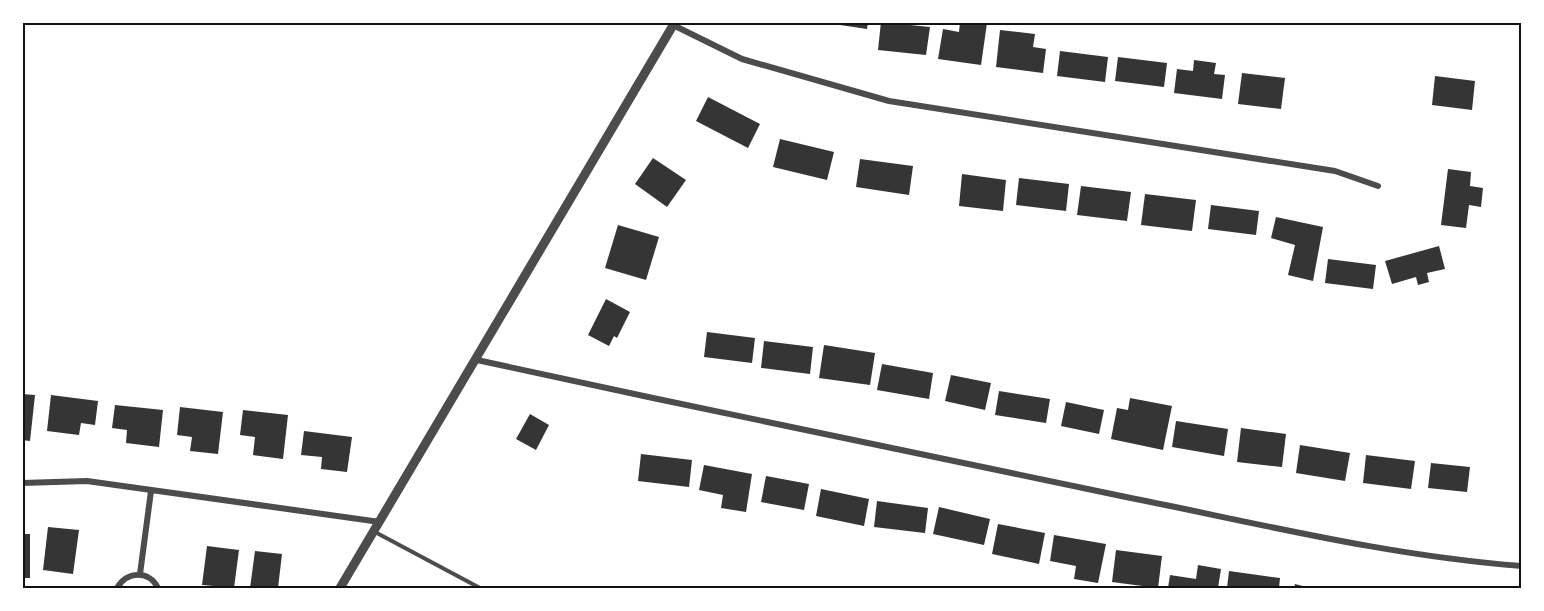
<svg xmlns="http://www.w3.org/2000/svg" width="1544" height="611" font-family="Commissioner,sans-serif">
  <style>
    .building { fill: #353535 }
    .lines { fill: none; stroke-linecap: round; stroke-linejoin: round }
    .service { stroke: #4c4c4c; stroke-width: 4 }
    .minor { stroke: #4c4c4c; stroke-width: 6 }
    .tertiary { stroke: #4c4c4c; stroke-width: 9 }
    .neatline { fill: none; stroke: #111; stroke-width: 2 }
  </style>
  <rect width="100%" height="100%" fill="#fff"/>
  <!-- building -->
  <g class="building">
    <polygon points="841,22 868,22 867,29 840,25"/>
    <polygon points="881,22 930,27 926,55 878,50"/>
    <polygon points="960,22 987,23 981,65 938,59 943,29 959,32"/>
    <polygon points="1000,30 1035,34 1033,47 1046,49 1043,73 996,67"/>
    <polygon points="1060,51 1108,57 1105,82 1057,76"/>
    <polygon points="1118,57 1167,63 1164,87 1115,81"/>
    <polygon points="1194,60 1216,63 1214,74 1225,75 1222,99 1174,93 1177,69 1193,71"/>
    <polygon points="1242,73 1285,78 1281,109 1238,104"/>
    <polygon points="1435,76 1475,81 1472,110 1432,105"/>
    <polygon points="708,97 760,124 748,148 696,121"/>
    <polygon points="780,139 834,152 827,180 773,167"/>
    <polygon points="653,158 686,180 667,207 635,184"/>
    <polygon points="860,159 913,166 909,195 856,187"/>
    <polygon points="1448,169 1471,172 1470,186 1483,188 1481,207 1469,205 1466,228 1441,225"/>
    <polygon points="962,174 1006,180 1003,211 959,206"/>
    <polygon points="1019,178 1069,184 1066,211 1016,205"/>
    <polygon points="1081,186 1131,192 1127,221 1077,215"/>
    <polygon points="1145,194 1196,200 1192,231 1141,225"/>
    <polygon points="1211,205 1259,211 1256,235 1208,229"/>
    <polygon points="1276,217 1323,227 1313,281 1288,275 1295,245 1271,238"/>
    <polygon points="618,225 659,237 646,280 605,268"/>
    <polygon points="1439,246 1445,269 1427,273 1429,282 1418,285 1416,277 1392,284 1385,261"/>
    <polygon points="1328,259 1376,265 1373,289 1325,283"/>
    <polygon points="606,299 630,312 617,338 614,336 609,346 588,335"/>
    <polygon points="707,332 755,338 752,363 704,357"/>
    <polygon points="764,341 813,347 810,374 761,368"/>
    <polygon points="824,345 875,353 870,385 819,378"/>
    <polygon points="882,364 933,373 929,399 877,390"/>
    <polygon points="951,375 991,383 985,410 945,401"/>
    <polygon points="999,391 1050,399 1046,423 995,415"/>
    <polygon points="22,394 35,395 30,441 22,440"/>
    <polygon points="51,395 98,401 95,425 81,423 79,435 47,431"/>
    <polygon points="1130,398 1172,406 1163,450 1111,439 1117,408 1128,410"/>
    <polygon points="1066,402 1104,410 1099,434 1061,426"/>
    <polygon points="115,405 163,410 159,447 126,443 127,430 112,428"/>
    <polygon points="180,407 223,412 218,454 190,451 192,437 177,435"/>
    <polygon points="243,410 288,415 283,459 253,455 255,437 240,435"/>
    <polygon points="530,414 549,425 536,450 516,439"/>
    <polygon points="1176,421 1228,429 1224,456 1172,447"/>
    <polygon points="1241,428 1286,434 1282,467 1237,462"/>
    <polygon points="304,431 352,437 347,472 321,469 322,457 301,455"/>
    <polygon points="1300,445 1350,453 1345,481 1296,473"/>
    <polygon points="641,454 692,460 689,487 638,481"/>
    <polygon points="1366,455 1415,461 1411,489 1363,483"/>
    <polygon points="1431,463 1470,467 1467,492 1428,488"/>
    <polygon points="704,465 752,474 746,512 721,508 723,495 699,490"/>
    <polygon points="766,476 809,484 804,510 761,502"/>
    <polygon points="821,489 869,499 864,526 816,516"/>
    <polygon points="877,501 928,508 925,533 874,527"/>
    <polygon points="939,507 990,519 984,545 933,534"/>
    <polygon points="998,524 1045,533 1039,564 992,554"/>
    <polygon points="48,527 79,530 73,574 43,570"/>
    <rect x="22" y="534" width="8" height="44"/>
    <polygon points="1054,535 1106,544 1098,583 1074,579 1076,566 1050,561"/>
    <polygon points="207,546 239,550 234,588 214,588 214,586 202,585"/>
    <polygon points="1116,550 1162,556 1158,588 1112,582"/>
    <polygon points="255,551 282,554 278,588 250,588"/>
    <polygon points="1198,565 1221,569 1218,588 1168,588 1170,575 1196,579"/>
    <polygon points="1229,571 1280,578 1279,588 1227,588"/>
    <polygon points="1295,584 1310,588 1294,588"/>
  </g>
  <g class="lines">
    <!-- service -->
    <polyline class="service" points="375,532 480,588"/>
    <!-- minor -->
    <g class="minor">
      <polyline points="673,25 742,59 889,101 1335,171 1378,186"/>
      <path d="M477 360C693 407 909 453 1126 497 1257 523 1388 556 1522 566"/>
      <polyline points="22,483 87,481 380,522"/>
      <polyline points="140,574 151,491"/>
      <path d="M117 588C127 571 149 570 158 588"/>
    </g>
    <!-- tertiary -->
    <polyline class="tertiary" points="340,588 675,22"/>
  </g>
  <!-- border -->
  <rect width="1544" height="611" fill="none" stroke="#ffffff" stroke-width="48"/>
  <rect x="24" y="24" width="1496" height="563" class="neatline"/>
</svg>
